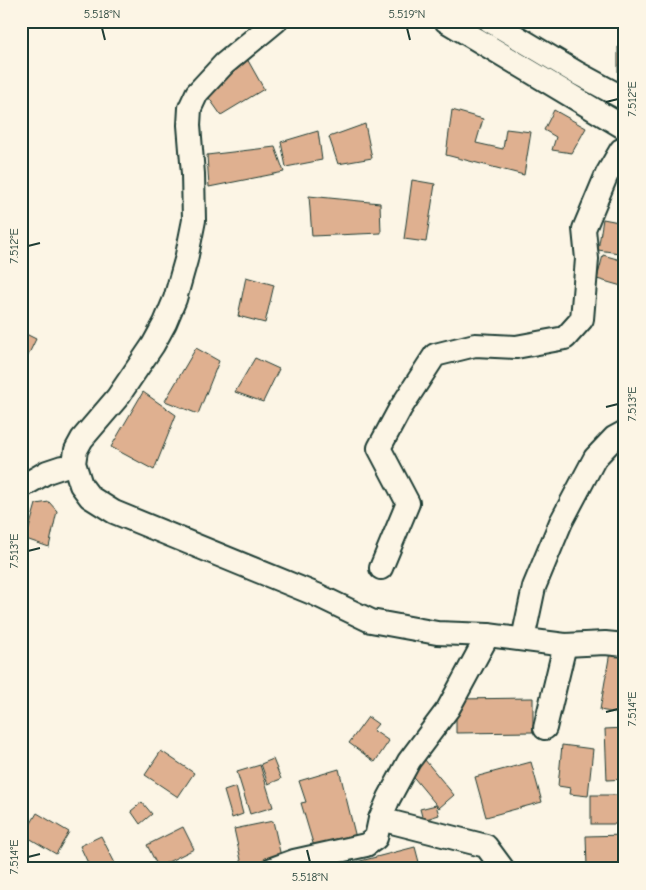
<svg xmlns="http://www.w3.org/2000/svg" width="646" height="890" font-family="'Comic Neue',sans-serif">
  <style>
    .building { fill: #dfb090; stroke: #1f3d34 }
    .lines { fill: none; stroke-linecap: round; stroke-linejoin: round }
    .minor-casing { stroke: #1f3d34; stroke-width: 26 }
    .minor { stroke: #fcf5e5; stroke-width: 22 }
    .ticks { fill: none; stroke: #1f3d34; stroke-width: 2 }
    .neatline { fill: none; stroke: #1f3d34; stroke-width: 2 }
    .ticks-label { font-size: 12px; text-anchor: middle; fill: #1f3d34 }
  </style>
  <rect width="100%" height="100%" fill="#fcf5e5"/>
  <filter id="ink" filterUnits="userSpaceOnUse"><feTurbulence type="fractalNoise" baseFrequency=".02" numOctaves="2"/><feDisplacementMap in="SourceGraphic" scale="10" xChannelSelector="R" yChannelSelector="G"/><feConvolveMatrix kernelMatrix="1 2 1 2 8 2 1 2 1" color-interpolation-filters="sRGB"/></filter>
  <g filter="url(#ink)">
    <!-- building -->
    <g class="building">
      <polygon points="618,47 625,48 625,82 618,81"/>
      <polygon points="246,57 264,89 221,115 204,91"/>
      <polygon points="452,110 483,119 476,143 503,149 506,129 531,132 524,175 446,155"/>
      <polygon points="554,110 586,128 572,153 552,150 556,137 544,130"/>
      <polygon points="365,124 372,158 338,164 329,137"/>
      <polygon points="318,131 322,160 286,167 281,142"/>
      <polygon points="275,147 284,172 209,187 207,155"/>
      <polygon points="412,180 435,184 426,242 404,239"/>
      <polygon points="309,196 380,203 381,233 312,236"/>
      <polygon points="603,219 624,223 619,253 598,250"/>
      <polygon points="603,255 624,261 625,258 625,287 597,279"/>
      <polygon points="246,277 274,285 265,323 238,316"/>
      <polygon points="21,327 24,333 36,339 21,370"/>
      <polygon points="196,348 219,361 198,414 165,401"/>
      <polygon points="255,358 279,369 263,402 235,392"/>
      <polygon points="143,392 176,415 154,470 111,447"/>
      <polygon points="49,502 57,511 49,547 26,539 36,504"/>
      <polygon points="610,652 625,655 625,715 600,710"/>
      <polygon points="533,698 533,732 456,733 456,699"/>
      <polygon points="368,717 378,724 373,730 389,741 375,762 349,743"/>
      <polygon points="625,728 625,779 607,780 605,729"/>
      <polygon points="562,745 593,749 588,796 570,794 571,788 558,786"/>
      <polygon points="161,751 194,773 178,797 145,775"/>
      <polygon points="273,759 281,779 268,784 261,764"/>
      <polygon points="425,760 454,795 439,808 410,773"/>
      <polygon points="531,762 542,802 486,817 475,777"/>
      <polygon points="260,765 273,807 250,814 237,772"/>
      <polygon points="339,769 356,838 315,850 301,803 306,802 299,781"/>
      <polygon points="236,787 243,814 232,818 224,791"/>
      <rect x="591" y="795" width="34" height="29"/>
      <polygon points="142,802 152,814 140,824 131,811"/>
      <polygon points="436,805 439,815 423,820 420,809"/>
      <polygon points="37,813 69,832 56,854 24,835"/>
      <polygon points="273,821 282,861 243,869 234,829"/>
      <polygon points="183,827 194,849 158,867 147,845"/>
      <polygon points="625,835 625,866 587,867 586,836"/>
      <polygon points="101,836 118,869 84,869 82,865 88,863 80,846"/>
      <polygon points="415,847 420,866 409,869 355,869 353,863"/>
    </g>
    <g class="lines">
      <defs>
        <g id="minor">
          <polyline points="276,21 224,64 197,93 190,108 189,125 193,174 194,220 186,260 175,299 165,323 153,345 117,398 82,439 76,450 74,463 81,485 90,497 114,512 317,595 371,621 437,633 488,635 565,645 605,643 625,645"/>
          <polyline points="446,21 625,128"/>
          <polyline points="490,21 577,73 625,99"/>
          <polyline points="21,487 47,472 62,467"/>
          <polyline points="381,568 408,503 379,448 400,409 435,355 475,345 516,347 565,338 582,319 587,259 584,229 607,174 621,150 625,152"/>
          <polyline points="523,639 534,587 561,522 595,458 614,438 625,432"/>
          <polyline points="545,728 565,645"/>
          <polyline points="380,819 486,846 503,869"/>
          <polyline points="272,869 294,861 366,845 376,838 380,819 389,798 409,761 448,709 488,635"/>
        </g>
      </defs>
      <!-- minor casing -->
      <use href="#minor" class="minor-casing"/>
      <!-- minor -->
      <use href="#minor" class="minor"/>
    </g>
  </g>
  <!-- ticks -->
  <path class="ticks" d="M102 28 105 40M407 28 410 40M606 102 618 99M28 246 40 243M606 407 618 404M28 551 40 548M606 712 618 709M307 850 310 862M28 857 40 854"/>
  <!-- margin -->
  <rect width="646" height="890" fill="none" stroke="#fcf5e5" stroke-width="55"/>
  <rect x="28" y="28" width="590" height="834" class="neatline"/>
  <g class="ticks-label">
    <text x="102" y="18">5.518°N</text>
    <text x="407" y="18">5.519°N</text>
    <text transform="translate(632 99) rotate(-90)" y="4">7.512°E</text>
    <text transform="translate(14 246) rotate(-90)" y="4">7.512°E</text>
    <text transform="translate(632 404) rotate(-90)" y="4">7.513°E</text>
    <text transform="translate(14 551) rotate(-90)" y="4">7.513°E</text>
    <text transform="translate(632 709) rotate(-90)" y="4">7.514°E</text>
    <text transform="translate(14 857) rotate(-90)" y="4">7.514°E</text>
    <text x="310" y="881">5.518°N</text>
  </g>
</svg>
